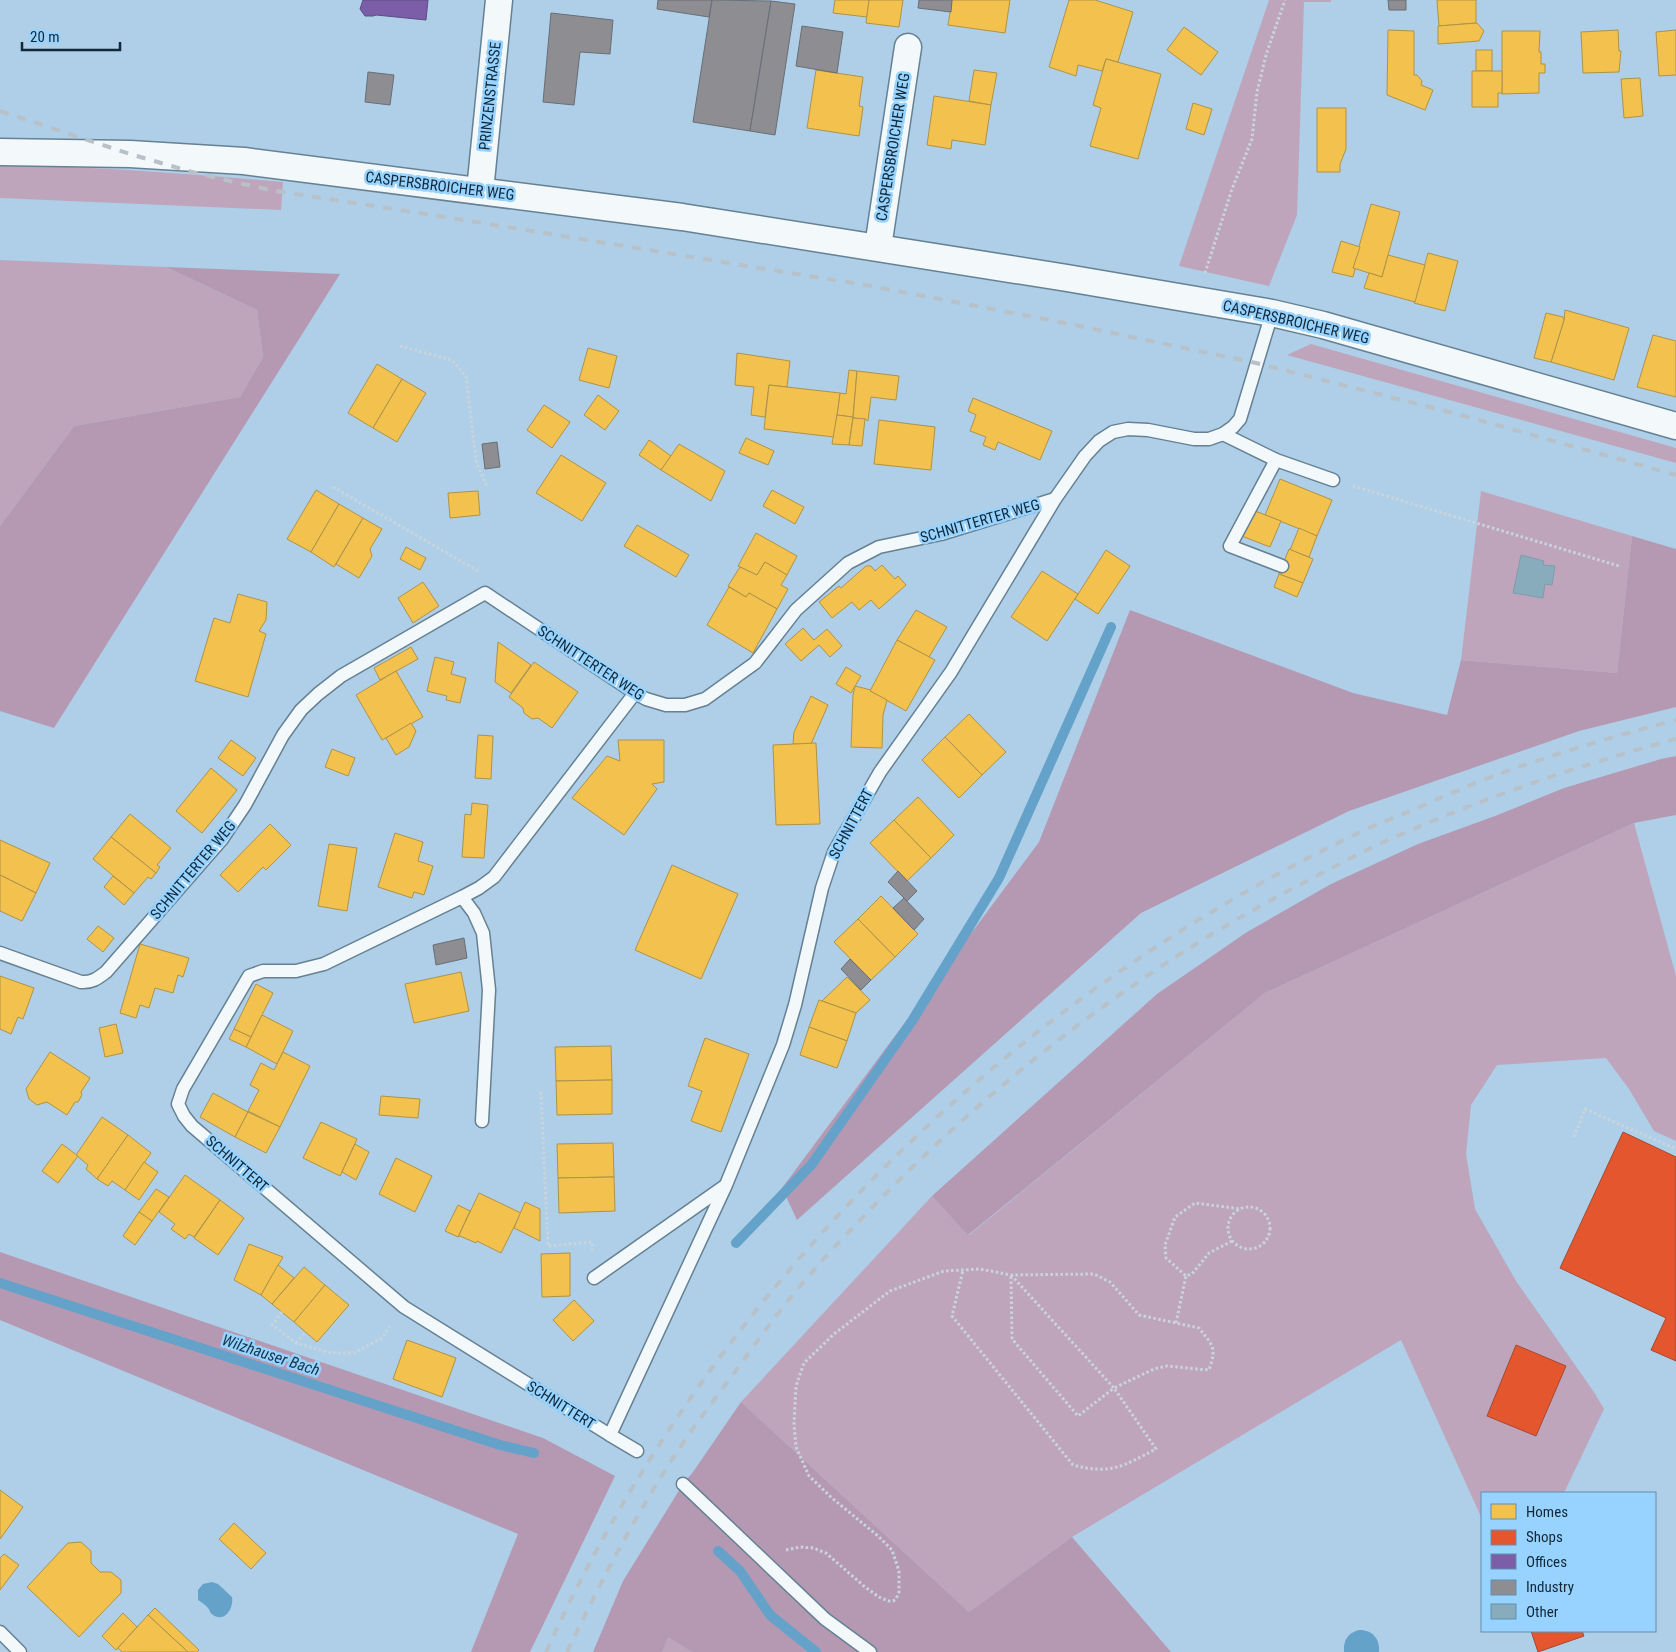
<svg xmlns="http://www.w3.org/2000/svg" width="1676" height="1652" font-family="'Roboto Condensed',sans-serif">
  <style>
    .green { fill: #bea5bc }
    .forest { fill: #b599b2 }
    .water { fill: #64a2ca }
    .homes { fill: #f2c14e; stroke: #ae9348 }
    .shops { fill: #e4572e; stroke: #a44931 }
    .offices { fill: #7b5ea7; stroke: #5b4e86 }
    .industry { fill: #8d8d92; stroke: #686f77 }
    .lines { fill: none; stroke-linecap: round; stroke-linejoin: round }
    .stream { stroke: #64a2ca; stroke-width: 10 }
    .building { fill: #89acbc; stroke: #7e9cac }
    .service-casing { stroke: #658193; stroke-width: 15 }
    .minor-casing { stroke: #658193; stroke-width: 29 }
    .path { stroke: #cad4dc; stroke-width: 3; stroke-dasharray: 2.5 2.5; stroke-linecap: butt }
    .service { stroke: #f3f8fb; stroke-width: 12 }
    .minor { stroke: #f3f8fb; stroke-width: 26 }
    .rail { stroke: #b8c1c8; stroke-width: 4; stroke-dasharray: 9 9; stroke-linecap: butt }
    .labels { text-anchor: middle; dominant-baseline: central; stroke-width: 5; stroke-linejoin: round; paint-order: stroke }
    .street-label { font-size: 15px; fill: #102839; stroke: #97d3fe }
    .water-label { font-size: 16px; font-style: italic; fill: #14354a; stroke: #97d3fe }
  </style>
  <rect width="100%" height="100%" fill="#aecfe7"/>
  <!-- green -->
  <g class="green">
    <polygon points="1269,0 1331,0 1331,2 1304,2 1297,215 1269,286 1179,266"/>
    <path d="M0 165C94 166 189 174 283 182L281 210 0 198Z"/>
    <polygon points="0,260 166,267 257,310 263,357 240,397 74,426 0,526"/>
    <polygon points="1311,344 1676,448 1676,463 1287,355"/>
    <polygon points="1481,491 1632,536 1617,673 1461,660"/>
    <polygon points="1634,823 1676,976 1676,1141 1654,1131 1629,1089 1606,1058 1497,1065 1471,1105 1466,1154 1475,1209 1516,1281 1594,1392 1604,1409 1564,1493 1482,1493 1482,1519 1401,1340 1072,1537 969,1612 741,1402 932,1196 969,1235 1265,993"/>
    <polygon points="667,1636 692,1652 662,1652"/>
  </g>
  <!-- forest -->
  <g class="forest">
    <polygon points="166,267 340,274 54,728 0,711 0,526 74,426 240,397 263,357 257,310"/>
    <polygon points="1632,536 1676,549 1676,707 1579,731 1349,811 1141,913 797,1220 782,1188 1039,842 1130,610 1353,693 1447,715 1461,660 1617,673"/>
    <polygon points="1676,756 1676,815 1634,823 1265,993 968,1235 932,1196 1157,994 1247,932 1331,884 1418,844 1495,816 1564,788 1661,759"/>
    <polygon points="0,1252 543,1438 615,1476 530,1652 471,1652 518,1534 0,1320"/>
    <polygon points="741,1402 969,1612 1072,1537 1171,1652 692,1652 668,1637 662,1652 593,1652 623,1581 683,1484 693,1472"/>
  </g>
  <!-- water -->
  <g class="water">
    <path d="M212 1582 218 1584 232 1597C234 1608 225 1623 213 1615 209 1612 211 1612 208 1608 206 1605 202 1603 198 1600V1590L203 1584Z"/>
    <path d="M1359 1630C1373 1630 1380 1639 1379 1652H1344C1343 1640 1348 1633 1359 1630Z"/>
  </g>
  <!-- homes -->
  <g class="homes">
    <polygon points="835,0 869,0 867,17 833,13"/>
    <polygon points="869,0 903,0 899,27 866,23"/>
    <polygon points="952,0 1010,0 1005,33 948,25"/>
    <polygon points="1069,0 1095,0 1133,12 1118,62 1106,59 1102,71 1078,65 1076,76 1049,67"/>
    <polygon points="1437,0 1476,0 1476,23 1439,26"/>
    <polygon points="1477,23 1484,31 1479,41 1438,44 1438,26"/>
    <polygon points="1184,27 1218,52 1201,75 1167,50"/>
    <polygon points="1388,30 1414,31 1414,75 1417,75 1422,81 1421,85 1433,90 1425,110 1387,95"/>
    <polygon points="1618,30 1619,51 1621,51 1619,72 1583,73 1581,32"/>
    <polygon points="1676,30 1676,75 1659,76 1656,32"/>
    <polygon points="1502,31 1540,31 1539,52 1541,52 1541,64 1545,64 1545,73 1539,73 1539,93 1502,94"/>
    <rect x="1476" y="50" width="16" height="21"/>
    <polygon points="1106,59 1161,74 1138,159 1090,146 1101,108 1093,105"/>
    <polygon points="816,70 863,77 859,106 863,107 859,136 807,128"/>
    <polygon points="974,70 997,73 991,105 969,101"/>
    <polygon points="1472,71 1502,71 1502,93 1498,93 1498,107 1472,107"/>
    <polygon points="1640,78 1643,116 1624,118 1621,79"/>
    <polygon points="934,96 991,105 985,145 952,140 951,149 927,145"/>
    <polygon points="1193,103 1212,109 1204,135 1186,129"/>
    <polygon points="1317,108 1346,108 1346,149 1340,164 1340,172 1317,172"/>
    <polygon points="1371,204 1400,212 1382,277 1353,268"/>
    <polygon points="1341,241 1360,247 1353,268 1355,269 1353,277 1332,272"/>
    <polygon points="1428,253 1458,261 1445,311 1414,303"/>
    <polygon points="1388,255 1425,265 1415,302 1364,288 1369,273 1382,277"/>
    <polygon points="1565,310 1629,328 1614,380 1551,362 1564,320"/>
    <polygon points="1546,313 1563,317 1564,320 1551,362 1534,358"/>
    <polygon points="1653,335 1676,341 1676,397 1637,387"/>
    <polygon points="588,348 617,356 609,388 579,380"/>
    <polygon points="737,353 790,361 787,387 769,385 765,417 751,415 754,387 735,385"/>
    <polygon points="377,364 402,379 373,428 348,413"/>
    <polygon points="849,370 857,371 853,417 837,415 840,393 846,394"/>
    <polygon points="857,371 899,376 896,400 871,397 868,421 865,419 853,418"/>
    <polygon points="402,379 426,393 397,442 373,428"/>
    <polygon points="769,385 840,393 834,437 764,429"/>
    <polygon points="598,395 619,411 605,430 584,415"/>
    <polygon points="973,398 1052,431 1040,460 998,442 995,450 983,445 986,437 970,431 976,415 968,411"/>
    <polygon points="544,405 570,422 552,448 527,430"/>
    <polygon points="837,415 853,417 849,445 832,444"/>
    <polygon points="853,418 865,419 862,446 849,445"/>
    <polygon points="879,420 935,427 931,470 874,464"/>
    <polygon points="746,438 774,451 768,465 739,453"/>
    <polygon points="649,440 671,456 661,470 639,455"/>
    <polygon points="679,444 725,471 711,501 661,470"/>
    <polygon points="561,455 606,483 582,521 536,493"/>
    <polygon points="1280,479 1332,500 1317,536 1265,515"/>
    <polygon points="316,490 339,504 311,552 287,539"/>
    <polygon points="772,490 804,507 795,524 763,506"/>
    <polygon points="478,491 480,515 450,518 448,493"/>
    <polygon points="339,504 363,518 334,567 311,552"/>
    <polygon points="1250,509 1281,521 1270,547 1239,535"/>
    <polygon points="363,518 382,529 370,549 372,556 359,578 336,564"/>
    <polygon points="637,525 689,555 676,577 624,546"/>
    <polygon points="1299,528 1317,536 1309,557 1290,550"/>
    <polygon points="756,533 797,556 787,575 765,562 757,575 738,566"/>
    <polygon points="406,547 426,558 420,570 400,559"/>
    <polygon points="1289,549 1313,559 1303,583 1279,574"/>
    <polygon points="1106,550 1130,566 1098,614 1075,599"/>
    <polygon points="765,562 787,575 781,585 788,589 777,609 749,593 746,597 728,586 740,567 757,575"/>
    <polygon points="882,565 895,579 898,576 906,585 879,609 871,600 859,610 852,602 832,618 819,602 839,586 841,588 866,566 871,566 875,571"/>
    <polygon points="1042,571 1078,594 1047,641 1011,617"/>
    <polygon points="1279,574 1303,583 1297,597 1274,587"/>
    <polygon points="423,582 439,606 413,623 398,598"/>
    <polygon points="729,587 746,597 749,593 777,609 753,653 707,625"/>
    <polygon points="238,594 267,602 266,620 259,631 266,634 248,697 195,681 214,618 230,623"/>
    <polygon points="916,610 947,627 929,657 897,640"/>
    <polygon points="803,628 814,640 827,629 842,646 830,657 819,645 801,661 785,644"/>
    <polygon points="897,640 935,660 906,711 870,691"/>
    <polygon points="498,642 531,665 511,693 495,682"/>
    <polygon points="411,647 418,659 380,680 374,668"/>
    <polygon points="435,657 454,662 451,674 466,678 460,703 446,700 447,696 427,691"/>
    <polygon points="534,662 578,692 552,728 538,718 532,719 524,713 523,708 509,697"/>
    <polygon points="846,667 861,676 851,693 836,684"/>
    <polygon points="396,671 423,717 382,740 356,695"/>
    <polygon points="855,686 871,690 870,691 887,700 883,715 882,748 851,747 853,695"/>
    <polygon points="811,696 828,705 811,744 793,744 794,732"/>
    <polygon points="969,714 1006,752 982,775 945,737"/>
    <polygon points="411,723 416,731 409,747 396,755 386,738"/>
    <polygon points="478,735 493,736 491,779 475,778"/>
    <polygon points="945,737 982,775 959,798 922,760"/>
    <polygon points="231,740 256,758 243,776 218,758"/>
    <polygon points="618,740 664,740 664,782 652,784 657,789 624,835 572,798 607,756 620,761"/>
    <polygon points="816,743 820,824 776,825 773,745"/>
    <polygon points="332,749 355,758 348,776 325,767"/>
    <polygon points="211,768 237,790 202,833 176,811"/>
    <polygon points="918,797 954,835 931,858 894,820"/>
    <polygon points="472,803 488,805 484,858 462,857 465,814 471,815"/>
    <polygon points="130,814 171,848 157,865 160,867 156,873 111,837"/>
    <polygon points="894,820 931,858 907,881 870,843"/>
    <polygon points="270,824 291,845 266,870 263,867 238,892 220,875"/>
    <polygon points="395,833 423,842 418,861 433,866 424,895 414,892 412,898 378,887"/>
    <polygon points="111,837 156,873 151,879 148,877 134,893 93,859"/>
    <polygon points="0,840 50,863 36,893 0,875"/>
    <polygon points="329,844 357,848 347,911 318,906"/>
    <polygon points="672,865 738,894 701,979 635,950"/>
    <polygon points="0,875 36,893 22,921 0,911"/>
    <polygon points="113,876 134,893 124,905 104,887"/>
    <polygon points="881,896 918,934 895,957 858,919"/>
    <polygon points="858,919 895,957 871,980 834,942"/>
    <polygon points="98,926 114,938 103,952 87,939"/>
    <polygon points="140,944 189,958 183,977 178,975 173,993 155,988 149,1008 140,1005 136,1018 120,1013"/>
    <polygon points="461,972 469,1011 414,1023 405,984"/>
    <polygon points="0,976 34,988 23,1019 18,1017 11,1034 0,1029"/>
    <polygon points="847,977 870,1000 856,1013 822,1001"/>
    <polygon points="256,984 273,993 251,1037 234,1029"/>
    <polygon points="819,1000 856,1013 847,1041 809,1027"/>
    <polygon points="262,1015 293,1031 277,1064 246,1047"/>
    <polygon points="116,1024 123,1053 105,1057 99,1028"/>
    <polygon points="809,1027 847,1041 837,1068 800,1055"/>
    <polygon points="234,1029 251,1037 246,1047 229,1039"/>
    <polygon points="705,1038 749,1054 721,1132 691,1121 702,1091 688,1086"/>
    <polygon points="611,1046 612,1080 556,1081 555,1047"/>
    <polygon points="50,1052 90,1078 81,1092 82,1095 78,1102 75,1102 67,1115 47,1102 37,1105 29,1099 26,1089"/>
    <polygon points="283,1052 310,1066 280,1127 248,1111 259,1090 250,1085 261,1063 274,1070"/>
    <polygon points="612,1080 612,1114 557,1115 556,1081"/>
    <polygon points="213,1093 248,1112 235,1137 200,1117"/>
    <polygon points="381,1096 420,1099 418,1118 379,1115"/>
    <polygon points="248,1112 280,1127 266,1153 235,1137"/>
    <polygon points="102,1117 128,1135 97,1179 86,1169 88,1165 76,1155"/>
    <polygon points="321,1122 357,1139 340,1176 303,1158"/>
    <polygon points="128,1135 151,1153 125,1190 112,1181 108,1186 97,1179"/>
    <polygon points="613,1143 614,1177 558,1178 557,1144"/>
    <polygon points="62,1144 78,1156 58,1183 42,1171"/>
    <polygon points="355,1144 369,1152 356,1180 342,1172"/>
    <polygon points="396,1158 432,1176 415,1212 379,1194"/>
    <polygon points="144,1162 158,1172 139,1200 125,1190"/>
    <polygon points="185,1175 220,1200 194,1237 189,1234 185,1239 171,1229 175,1224 159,1212"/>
    <polygon points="614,1177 615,1211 559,1213 558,1178"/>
    <polygon points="156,1189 169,1197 152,1221 139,1212"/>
    <polygon points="479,1193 521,1213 501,1253 477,1241 476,1243 460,1236 458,1237"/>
    <polygon points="220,1200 244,1218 218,1255 194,1238"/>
    <polygon points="525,1202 540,1209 540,1241 514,1228"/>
    <polygon points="458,1205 470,1211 458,1237 445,1231"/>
    <polygon points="139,1212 152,1221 135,1245 123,1236"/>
    <polygon points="249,1244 283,1257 261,1295 234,1280"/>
    <polygon points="570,1253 570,1296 542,1297 541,1254"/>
    <polygon points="278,1265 294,1278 272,1304 261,1295"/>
    <polygon points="304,1267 325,1285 294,1322 272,1304"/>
    <polygon points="325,1285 349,1305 317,1342 294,1322"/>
    <polygon points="574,1300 594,1321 573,1341 553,1320"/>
    <polygon points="407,1340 456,1358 442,1397 393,1379"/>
    <polygon points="0,1490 23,1507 0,1539"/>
    <polygon points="234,1523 266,1553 251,1569 219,1539"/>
    <polygon points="81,1542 91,1551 91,1563 100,1572 111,1572 121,1580 121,1593 79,1637 27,1587 68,1543"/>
    <polygon points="4,1554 19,1565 0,1590 0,1558"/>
    <polygon points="155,1608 199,1650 197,1652 188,1652 148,1615"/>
    <polygon points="123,1613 137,1627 116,1650 102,1636"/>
    <polygon points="148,1615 188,1652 122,1652 118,1648"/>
  </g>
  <!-- shops -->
  <g class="shops">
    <polygon points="1623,1132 1676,1157 1676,1361 1651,1350 1666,1318 1560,1268"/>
    <polygon points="1516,1345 1566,1366 1536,1436 1487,1416"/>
    <polygon points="1531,1631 1582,1631 1584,1636 1538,1652"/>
  </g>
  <!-- offices -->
  <polygon class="offices" points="363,0 428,0 426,20 376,15 373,16 365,16 360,9"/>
  <!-- industry -->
  <g class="industry">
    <polygon points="658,0 712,0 709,17 657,9"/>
    <polygon points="712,0 771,1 750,131 693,122"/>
    <polygon points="919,0 952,0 951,12 918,8"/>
    <polygon points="1388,0 1406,0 1406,10 1389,10"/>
    <polygon points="771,1 795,4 775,135 750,131"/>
    <polygon points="551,13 613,20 610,54 580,52 574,105 543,102"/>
    <polygon points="802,26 843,32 837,73 796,66"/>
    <polygon points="368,72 394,75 390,105 365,102"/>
    <polygon points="497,442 500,467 485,469 482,444"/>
    <polygon points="898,871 917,891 907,901 888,882"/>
    <polygon points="904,898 924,919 914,930 893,908"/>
    <polygon points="464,938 467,958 436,965 433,945"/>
    <polygon points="850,959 871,980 861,990 841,969"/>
  </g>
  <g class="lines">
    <!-- stream -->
    <g class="stream">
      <polyline points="736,1243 812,1164 912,1021 999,878 1111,627"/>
      <polyline points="0,1283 500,1445 534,1453"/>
      <polyline points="718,1551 740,1571 770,1615 816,1652"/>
    </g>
  </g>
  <!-- building -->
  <polygon class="building" points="1521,555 1544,561 1543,565 1555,566 1552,585 1545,584 1543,598 1513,593"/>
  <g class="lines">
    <defs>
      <g id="service">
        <polyline points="1223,434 1276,460 1333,480"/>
        <polyline points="1276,460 1230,546 1282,566"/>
        <polyline points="462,897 474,913 483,933 489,990 482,1121"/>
        <path d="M0 953 81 982C92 983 98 978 106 972L222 839 245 805 283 735 301 710 318 694 341 676 485 593 635 693 646 699 666 705H685L705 699 755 663 796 610 848 563 879 547 941 534 1055 499"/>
        <polyline points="594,1278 725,1186"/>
        <polyline points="610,1435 404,1307 192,1126 184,1116 178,1104 183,1089 249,976 263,971 296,971 324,964 462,897 479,888 494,877 635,693"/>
        <polyline points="637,1451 610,1435 726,1185 783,1045 795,1005 822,888 834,852 880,772 951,672 1055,499 1085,456 1099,441 1113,432 1128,429 1148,430 1194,439 1209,439 1223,434 1233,427 1240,419 1272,313"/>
        <polyline points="683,1484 825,1619 870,1652"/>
        <polyline points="0,1632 20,1652"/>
      </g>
      <g id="minor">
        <polyline points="0,152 130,154 244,161 682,217 1067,278 1272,313 1323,325 1676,426"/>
        <polyline points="480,191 499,0"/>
        <polyline points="878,247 908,47"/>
      </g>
    </defs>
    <!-- service casing -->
    <use href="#service" class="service-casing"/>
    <!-- minor casing -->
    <use href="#minor" class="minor-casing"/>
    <!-- path -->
    <g class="path">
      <polyline points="1205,273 1232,189 1252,139 1257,92 1266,55 1285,0"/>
      <polyline points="400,346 452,360 466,376 476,461 487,487"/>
      <polyline points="1353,486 1619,566"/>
      <polyline points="333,487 478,571"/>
      <polyline points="541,1092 548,1246 592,1242 592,1251"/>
      <polyline points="1574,1137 1585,1109 1676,1149"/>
      <circle cx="1249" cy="1228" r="21"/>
      <polyline points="1232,1241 1209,1253 1192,1274 1186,1276 1166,1258 1165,1245 1175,1217 1195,1203 1241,1209"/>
      <polygon points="1011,1275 1114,1388 1078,1416 1012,1339"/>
      <polyline points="282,1312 272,1325 296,1343 331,1353 354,1353 382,1338 390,1326"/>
      <polyline points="1176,1323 1186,1276"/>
      <polyline points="296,1343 306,1332"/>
      <path d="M786 1550 800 1547 813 1548 826 1553 865 1587 879 1597 888 1601H893L896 1599 899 1592V1571L892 1550 878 1536 832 1498 809 1476 796 1447 794 1423 796 1386 804 1363 834 1334 890 1291 944 1271 980 1269 1011 1275 1094 1274 1110 1282 1139 1315 1199 1328C1213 1346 1217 1347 1209 1370L1167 1366 1154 1369 1114 1388 1156 1449C1123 1466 1111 1475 1073 1465L952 1316 963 1270"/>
    </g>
    <!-- service -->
    <use href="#service" class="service"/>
    <!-- minor -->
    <use href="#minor" class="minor"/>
    <!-- rail -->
    <g class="rail">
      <polyline points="0,111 130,154 192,172 238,183 276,191 439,216 871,286 1060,322 1256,363 1457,414 1676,475"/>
      <path d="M546 1652C707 1296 1002 1004 1354 835 1372 826 1391 819 1410 811 1431 802 1452 793 1473 784 1539 758 1608 738 1676 720"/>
      <path d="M567 1652C603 1576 643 1501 691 1431 707 1409 724 1387 740 1365 763 1333 787 1300 813 1271 829 1252 847 1234 864 1216 991 1083 1138 969 1301 884 1332 868 1363 851 1395 837 1486 797 1580 765 1676 739"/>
    </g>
  </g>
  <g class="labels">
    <!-- street labels -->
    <g class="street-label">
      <text transform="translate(490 96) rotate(-84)">PRINZENSTRASSE</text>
      <text transform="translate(893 147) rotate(-81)">CASPERSBROICHER WEG</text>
      <text transform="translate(440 186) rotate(7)">CASPERSBROICHER WEG</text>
      <text transform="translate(1296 322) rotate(13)">CASPERSBROICHER WEG</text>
      <text transform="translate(980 521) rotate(-16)">SCHNITTERTER WEG</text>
      <text transform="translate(591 663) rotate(33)">SCHNITTERTER WEG</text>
      <text transform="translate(851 824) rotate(-62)">SCHNITTERT</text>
      <text transform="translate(193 870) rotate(-50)">SCHNITTERTER WEG</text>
      <text transform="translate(237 1164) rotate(41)">SCHNITTERT</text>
      <text transform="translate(561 1405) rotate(32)">SCHNITTERT</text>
    </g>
    <!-- water labels -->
    <g class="water-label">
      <text transform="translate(271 1355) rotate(18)">Wilzhauser Bach</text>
    </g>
  </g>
  <!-- legend -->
  <rect x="1481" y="1492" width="175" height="140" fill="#97d3fe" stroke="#618faf"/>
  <rect x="1491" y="1504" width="25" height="15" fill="#f2c14e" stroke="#618faf"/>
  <text x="1526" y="1517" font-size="15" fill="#102839">Homes</text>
  <rect x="1491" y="1530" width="25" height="15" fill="#e4572e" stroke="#618faf"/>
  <text x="1526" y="1542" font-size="15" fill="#102839">Shops</text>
  <rect x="1491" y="1554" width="25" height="15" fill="#7b5ea7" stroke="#618faf"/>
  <text x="1526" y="1567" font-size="15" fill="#102839">Offices</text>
  <rect x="1491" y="1580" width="25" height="15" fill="#8d8d92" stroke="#618faf"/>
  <text x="1526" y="1592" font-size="15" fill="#102839">Industry</text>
  <rect x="1491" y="1604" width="25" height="15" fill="#89acbc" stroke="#618faf"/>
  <text x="1526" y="1617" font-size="15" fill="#102839">Other</text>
  <!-- scale -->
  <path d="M22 42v8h98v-8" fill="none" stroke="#102839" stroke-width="2.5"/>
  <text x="30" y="42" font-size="15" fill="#102839" stroke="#97d3fe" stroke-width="4" paint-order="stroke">20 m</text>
</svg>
